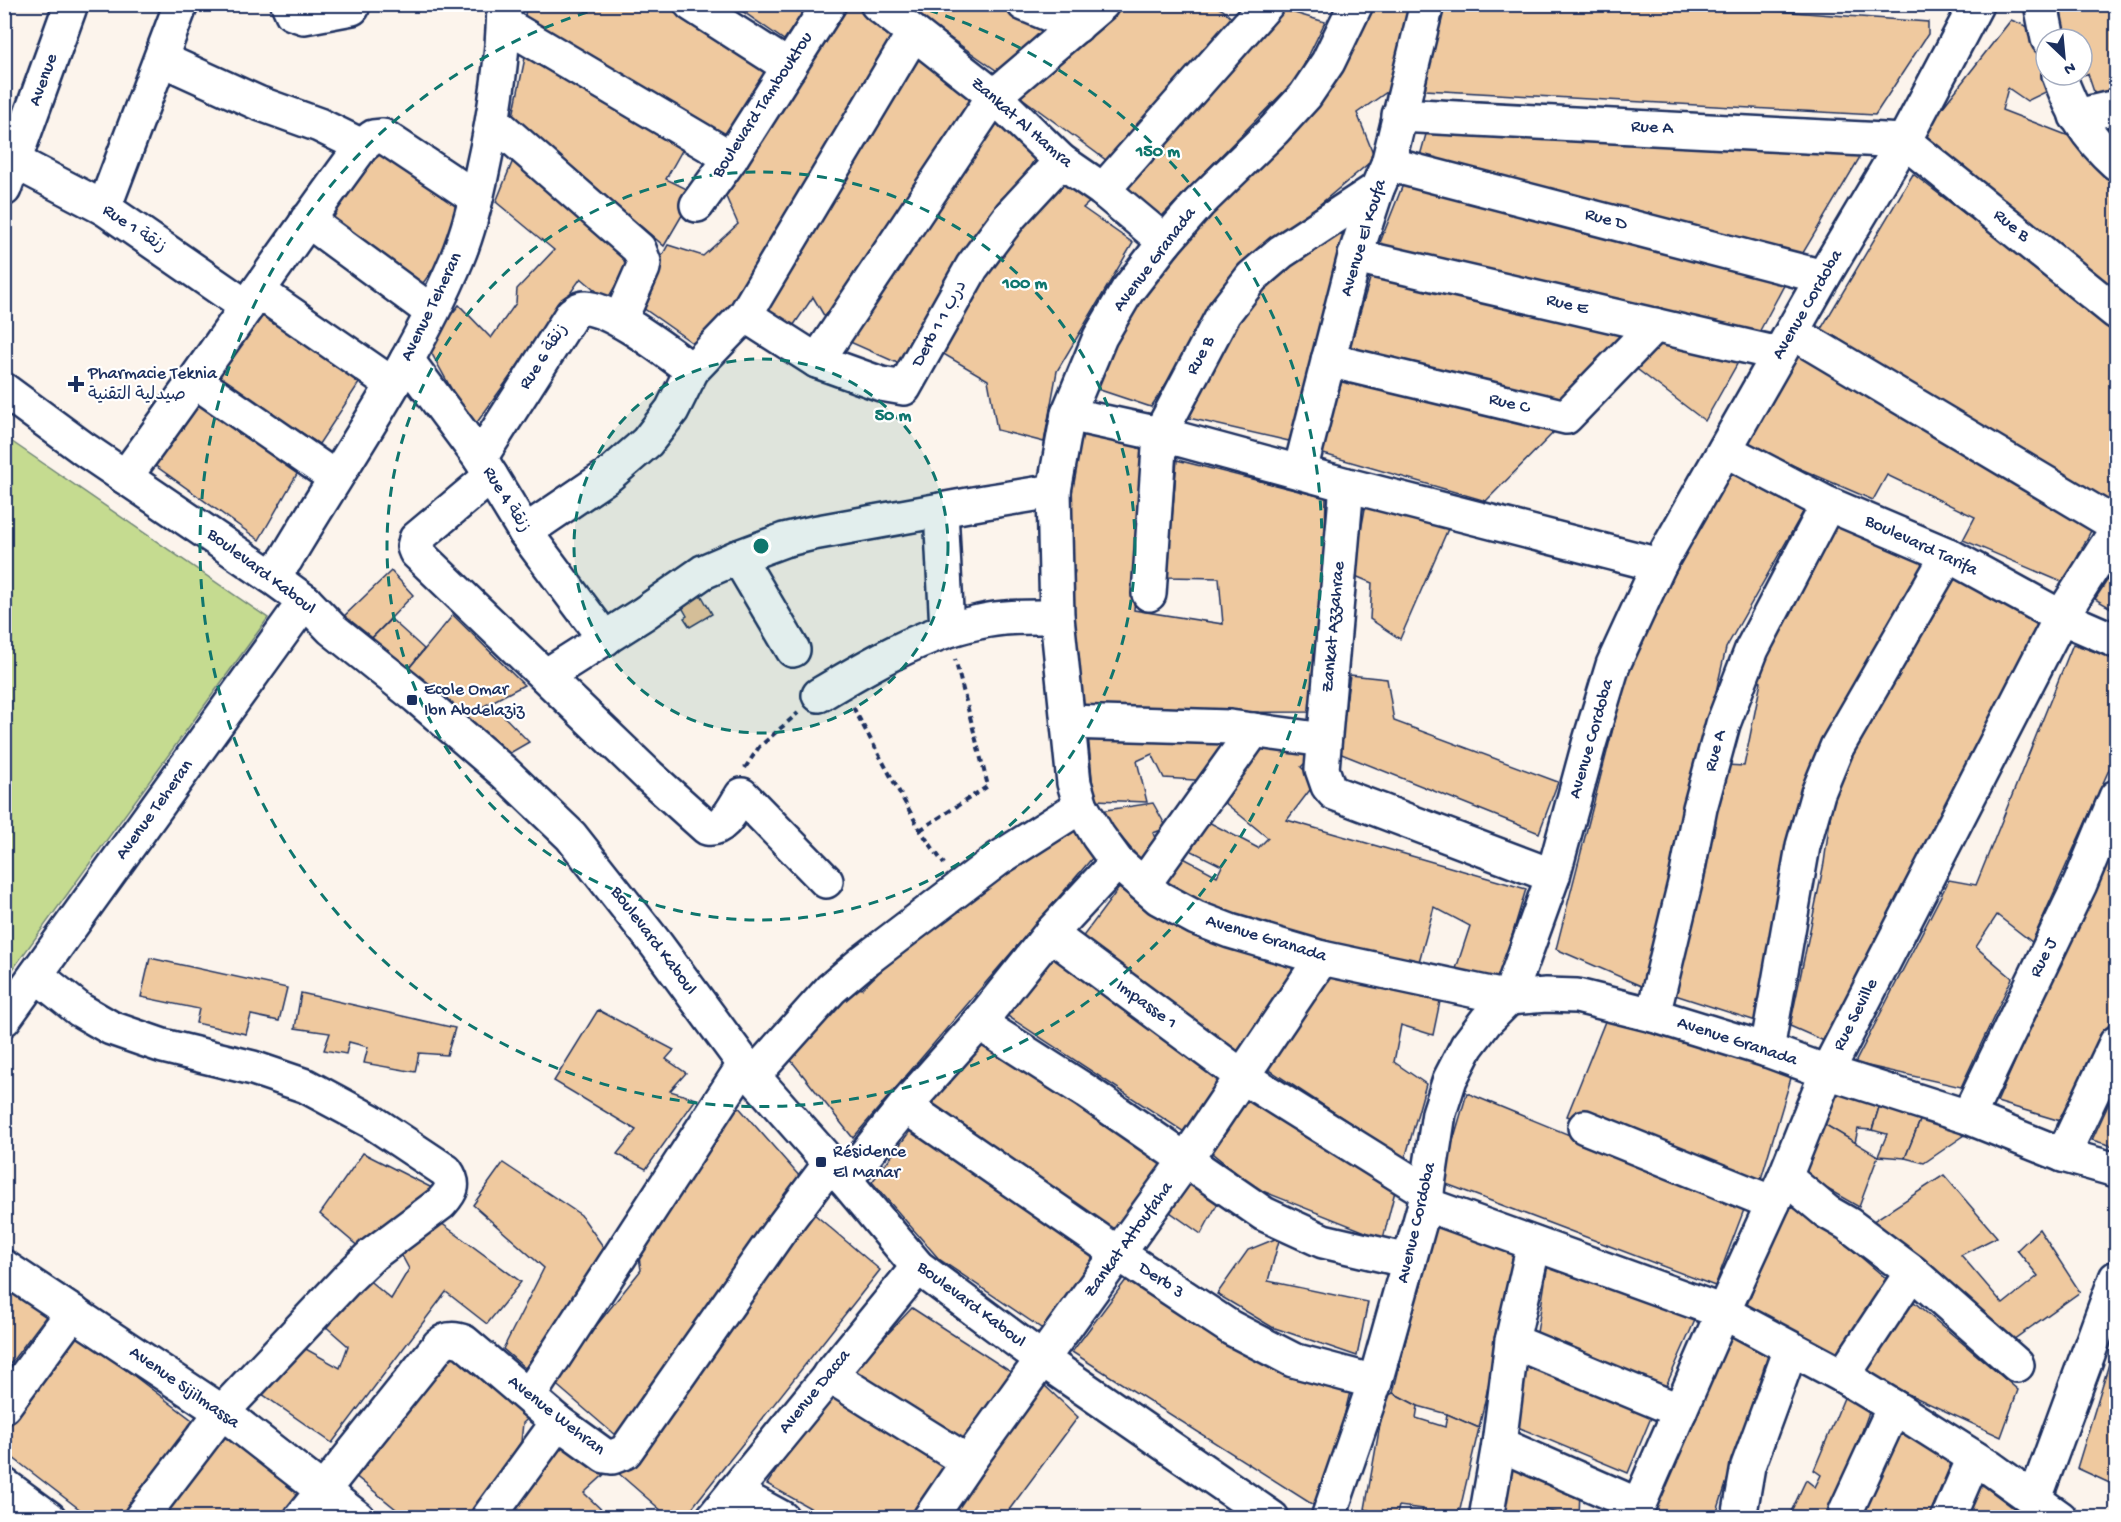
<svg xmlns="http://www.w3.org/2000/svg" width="2121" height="1522" font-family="'Gochi Hand','Playpen Sans Arabic',sans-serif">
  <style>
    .green { fill: #c5db90; stroke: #708577; stroke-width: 1.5 }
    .building { fill: #efc99f; stroke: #1b2f5e; stroke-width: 1.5 }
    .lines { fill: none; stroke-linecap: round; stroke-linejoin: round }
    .minor-casing { stroke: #1b2f5e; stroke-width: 38 }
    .path { stroke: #1b2f5e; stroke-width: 4; stroke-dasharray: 6 4.5; stroke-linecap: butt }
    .minor { stroke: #fff; stroke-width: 33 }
    .ring { fill: none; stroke: #0f766e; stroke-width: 3; stroke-dasharray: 10 8 }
    .poi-dot { fill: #1b2f5e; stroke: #fff; stroke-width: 2 }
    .labels { text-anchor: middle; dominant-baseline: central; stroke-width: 4.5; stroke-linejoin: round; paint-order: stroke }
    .street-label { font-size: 18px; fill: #1b2f5e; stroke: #fff }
    .poi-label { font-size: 18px; fill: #1b2f5e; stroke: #fff; text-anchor: start }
    .centre { fill: #0f766e; stroke: #fff; stroke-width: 3 }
    .ring-label { font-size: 18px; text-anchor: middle; font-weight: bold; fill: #0f766e; stroke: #fff; stroke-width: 4.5; stroke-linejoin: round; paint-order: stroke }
  </style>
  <rect width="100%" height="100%" fill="#fcf4ec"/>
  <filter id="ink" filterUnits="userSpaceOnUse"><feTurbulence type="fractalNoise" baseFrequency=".0167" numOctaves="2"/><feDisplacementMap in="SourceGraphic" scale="12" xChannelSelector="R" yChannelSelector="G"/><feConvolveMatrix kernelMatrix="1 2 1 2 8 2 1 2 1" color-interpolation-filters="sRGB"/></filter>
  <g filter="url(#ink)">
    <!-- green -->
    <polygon class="green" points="5,437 268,618 5,980"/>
    <!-- building -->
    <g class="building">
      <polygon points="526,4 680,4 770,62 727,141 525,18"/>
      <polygon points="732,4 809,4 784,40"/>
      <polygon points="842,4 865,4 899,34 732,311 697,346 636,303 668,245 703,256 738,224 723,190"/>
      <polygon points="902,4 1006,4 1051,21 1000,73"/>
      <polygon points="1114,4 1211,4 1223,10 1239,25 1110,163 1018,95"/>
      <polygon points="1370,4 1414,4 1391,89 1357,113 1375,158 1238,273 1151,407 1094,388 1139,287"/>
      <polygon points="1441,4 1682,4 1928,22 1928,34 1875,115 1425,90"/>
      <polygon points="2116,6 2116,87 2095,95 2088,74 2063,78 2062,75 2082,75 2082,39 2053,39 2046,11"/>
      <polygon points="1274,7 1325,22 1298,77 1162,216 1122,186"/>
      <polygon points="2011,20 2038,31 2046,60 2046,75 2054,88 2027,101 2008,88 2002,110 2069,136 2116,176 2116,296 1921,135"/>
      <polygon points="913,46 978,100 829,324 813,297 787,335 757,313"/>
      <polygon points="527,48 685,145 666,179 695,193 664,246 513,116"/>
      <polygon points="993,111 1038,154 902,365 841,338"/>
      <polygon points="2116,114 2116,147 2085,121"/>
      <polygon points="1428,127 1863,152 1800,258 1418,163"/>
      <polygon points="378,137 464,197 458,234 421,286 327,230"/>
      <polygon points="518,148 634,254 607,300 581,278 473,428 427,345 459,305 491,338 516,303 517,289 554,250 496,202"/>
      <polygon points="1063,169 1097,195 1083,208 1133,243 1057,371 1044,442 997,430 988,380 935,349 994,255"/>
      <polygon points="1913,174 2116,330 2116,514 1818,334"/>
      <polygon points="1406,177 1789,276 1756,338 1379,245"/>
      <polygon points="1329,223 1352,233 1289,441 1180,416 1255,284"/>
      <polygon points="1375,262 1635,338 1570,403 1348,353"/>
      <polygon points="264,302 365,374 319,444 214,377"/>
      <polygon points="1661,330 1745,350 1705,421 1625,360"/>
      <polygon points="1790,349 2097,519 2064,583 1963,540 1975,517 1887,475 1873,500 1745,445"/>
      <polygon points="1346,368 1561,425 1486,501 1320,453"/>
      <polygon points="192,394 301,467 259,540 146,459"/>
      <polygon points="1083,423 1145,451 1134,610 1223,624 1219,578 1167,577 1177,460 1326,498 1320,712 1081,713 1066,612 1075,571 1064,567 1069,436"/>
      <polygon points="1732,468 1807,505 1726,648 1648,989 1556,949 1633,651"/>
      <polygon points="1366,503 1451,522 1400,639 1370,619 1372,583 1353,575"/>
      <polygon points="1838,515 1926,561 1801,795 1759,1022 1675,995 1726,765 1744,766 1761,682 1749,672"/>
      <polygon points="2116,567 2116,611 2095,599"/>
      <polygon points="391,571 413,595 368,642 340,620"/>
      <polygon points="1951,576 2046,621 1824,1041 1790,1026 1824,863 1835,782"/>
      <polygon points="695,584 712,614 690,627 684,618 687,616 675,595"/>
      <polygon points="453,615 524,685 452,723 405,673"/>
      <polygon points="391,619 424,649 405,673 368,642"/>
      <polygon points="2073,644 2116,659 2116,754 2032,942 1997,915 1976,947 2012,978 1961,1087 1855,1063 1949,880 1976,885"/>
      <polygon points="1350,675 1387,679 1394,721 1558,782 1539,833 1339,753"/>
      <polygon points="491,703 529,742 496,761 452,723"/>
      <polygon points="1229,729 1210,781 1164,778 1152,754 1137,761 1147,802 1094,800 1088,734"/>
      <polygon points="1263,741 1316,752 1301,767 1316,782 1287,820 1526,889 1496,989 1454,975 1470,926 1434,907 1417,969 1162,894 1180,856 1217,876 1222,866 1184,847 1201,818 1258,848 1268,838 1213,793"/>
      <polygon points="1153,803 1167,828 1153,833 1159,848 1144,864 1099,811"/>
      <polygon points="1075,816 1100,849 853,1138 786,1054 842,984 862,989 959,896"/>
      <polygon points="2116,835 2116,1009 2064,1122 1997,1102"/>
      <polygon points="1119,888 1183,930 1190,925 1300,969 1244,1058 1078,943"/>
      <polygon points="1054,943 1227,1070 1184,1132 1003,1013"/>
      <polygon points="150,958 287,988 279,1021 251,1015 246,1034 196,1023 199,1009 141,997"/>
      <polygon points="1327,972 1443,987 1433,1035 1401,1025 1394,1062 1426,1084 1405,1159 1259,1063"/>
      <polygon points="301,993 455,1028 447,1055 419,1053 415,1072 364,1063 368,1047 349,1042 346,1054 324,1050 330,1033 295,1028"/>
      <polygon points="598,1010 674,1050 666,1059 686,1073 670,1091 696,1099 646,1169 617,1154 636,1130 554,1081"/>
      <polygon points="1608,1014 1794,1068 1761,1179 1567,1116"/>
      <polygon points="985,1040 1167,1164 1115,1233 931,1104"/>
      <polygon points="1250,1085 1397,1183 1383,1239 1255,1188 1207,1149"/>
      <polygon points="1832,1088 1881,1101 1872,1130 1858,1129 1855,1143 1819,1121"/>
      <polygon points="2116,1088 2116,1147 2092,1140"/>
      <polygon points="1467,1093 1745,1207 1715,1286 1441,1182"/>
      <polygon points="1881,1101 1924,1111 1905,1158 1878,1156 1887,1134 1872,1130"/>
      <polygon points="736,1104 801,1178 616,1436 552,1381 641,1270 639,1257"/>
      <polygon points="1924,1111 1971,1131 1924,1163 1905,1158"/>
      <polygon points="1819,1121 1878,1156 1859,1207 1796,1171"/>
      <polygon points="913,1127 1108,1261 1050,1334 939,1259 872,1182"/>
      <polygon points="4,1128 10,1133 4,1147"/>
      <polygon points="363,1153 434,1189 360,1248 320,1214"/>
      <polygon points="503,1163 581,1215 607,1252 525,1368 503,1349 544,1268 473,1205"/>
      <polygon points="1193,1172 1224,1192 1201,1234 1163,1207"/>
      <polygon points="1944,1175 1997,1237 1961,1255 2003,1304 2038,1276 2017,1250 2039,1229 2080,1292 2003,1347 1864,1227"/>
      <polygon points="1788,1204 1843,1242 2018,1390 2001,1437 1742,1317"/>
      <polygon points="813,1213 880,1270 684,1518 670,1518 617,1472"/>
      <polygon points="437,1220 521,1282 487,1324 446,1292 332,1443 255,1389 295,1343 340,1368 348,1346 323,1324 359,1272 391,1299 409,1269 401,1254"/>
      <polygon points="1434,1224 1519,1245 1479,1428 1447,1414 1418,1406 1393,1393"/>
      <polygon points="1280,1237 1268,1281 1368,1302 1357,1356 1272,1327 1217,1294 1248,1250"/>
      <polygon points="1549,1257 1696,1318 1666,1386 1536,1339"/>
      <polygon points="1132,1272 1351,1388 1321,1510 1072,1352"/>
      <polygon points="4,1278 50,1311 4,1372"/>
      <polygon points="912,1308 1017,1376 965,1446 850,1374"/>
      <polygon points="67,1325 200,1426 129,1518 91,1518 4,1451 4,1436"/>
      <polygon points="1728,1334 1769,1352 1715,1518 1645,1518"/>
      <polygon points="2116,1341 2116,1486 2077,1468"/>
      <polygon points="451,1344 538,1409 523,1423 521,1442 496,1479 467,1518 407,1518 353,1474"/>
      <polygon points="1522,1352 1655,1408 1628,1473 1508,1423"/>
      <polygon points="1043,1384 1078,1417 1003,1518 938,1518"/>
      <polygon points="829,1393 951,1468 916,1518 828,1518 767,1484"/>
      <polygon points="1393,1393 1418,1406 1416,1418 1445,1427 1447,1414 1479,1428 1458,1518 1421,1518 1423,1509 1399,1506 1396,1518 1391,1518 1365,1509 1385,1397"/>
      <polygon points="1846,1393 1871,1407 1830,1518 1788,1518 1806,1480 1815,1487 1821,1475 1814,1470"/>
      <polygon points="1906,1423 1956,1452 1928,1518 1867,1518 1854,1512"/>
      <polygon points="219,1427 306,1486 279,1518 148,1518"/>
      <polygon points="560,1435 609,1470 584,1493 610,1518 502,1518"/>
      <polygon points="1506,1461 1580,1489 1579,1518 1546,1510 1542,1518 1494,1518"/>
      <polygon points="1980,1483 2020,1513 2018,1518 1953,1518"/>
      <polygon points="4,1491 23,1518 4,1518"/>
    </g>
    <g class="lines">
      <defs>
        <g id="minor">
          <polyline points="288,4 292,13 304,17 352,8"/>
          <polyline points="691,4 789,67"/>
          <polyline points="877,4 994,96 1061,161 1103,190 1165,242"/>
          <polyline points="1024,4 1077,26"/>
          <polyline points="1356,4 1328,62 1305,96 1274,130 1199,203 1165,242 1127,291 1100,337 1068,414 1054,491 1057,617 1074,783 1081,806 1098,836 1117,862 1159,898 1196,918 1230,931 1322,958 1509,998 1546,995 1577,996 1653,1015 1767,1050 1827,1072 1968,1117 2063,1155 2116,1170"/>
          <polyline points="2041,4 2048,39"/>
          <polyline points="504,24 731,158"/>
          <polyline points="161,59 258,103 319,125 362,146"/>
          <path d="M2059 75C2072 112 2087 137 2116 163"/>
          <polyline points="1399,115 1904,141 2116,312"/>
          <polyline points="2076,116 2116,107"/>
          <polyline points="493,121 639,249 644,262 643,268 620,320"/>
          <polyline points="14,161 104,208 247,307"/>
          <polyline points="1388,164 1823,277"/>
          <polyline points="4,189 71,4"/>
          <polyline points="1103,190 1267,4"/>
          <polyline points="697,205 731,158 829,4"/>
          <polyline points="104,208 181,4"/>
          <polyline points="307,220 432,312"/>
          <polyline points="1355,256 1779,354"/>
          <polyline points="258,291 392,384"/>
          <polyline points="745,315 817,361 881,384 904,388 972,267 1011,215 1061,161"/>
          <polyline points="1792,332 2116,525"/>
          <polyline points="407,360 480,458 525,532 605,639"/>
          <polyline points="1328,360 1566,417 1655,325"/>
          <polyline points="817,361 994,96 1102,4"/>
          <polyline points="195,381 334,477"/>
          <polyline points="4,390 84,449 272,577 305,601 332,629 417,697 505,773 571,836 656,944 753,1076 845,1180 918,1267 1043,1360 1272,1518"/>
          <polyline points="1068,414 1160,434 1347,485 1659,565"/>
          <polyline points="1725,450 1828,504 1948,555 2061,617 2116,641"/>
          <path d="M480 458 572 314C576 311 580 308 585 308 613 309 668 353 692 370"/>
          <polyline points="1300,471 1355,256 1377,189 1388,164 1427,4"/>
          <path d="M491 476 416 539 414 547 416 552 649 776 707 828C724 831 734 807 742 795L826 881"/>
          <path d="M125 477C206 368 281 255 362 146L373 137 383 136 476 198"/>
          <polyline points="1347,485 1322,769 1328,786 1334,793 1553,876"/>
          <polyline points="941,510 947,630"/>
          <polyline points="525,532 609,475 647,442 672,410 692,370 745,315 913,34"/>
          <polyline points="738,557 793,650"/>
          <path d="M272 577 286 559C344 461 413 364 457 259 469 230 477 197 483 167 495 114 503 59 504 4"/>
          <polyline points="1149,594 1160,434 1224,313 1252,277 1281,252 1377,189"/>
          <polyline points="547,675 643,614 703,572 738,557 784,540 813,533 985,502 1054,491"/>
          <path d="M819 695C869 665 921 634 979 622 1004 616 1031 617 1057 617"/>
          <polyline points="1068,722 1230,727 1324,740"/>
          <polyline points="1144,884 1254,730"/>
          <polyline points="1050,934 1243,1077 1427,1192"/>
          <path d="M36 975 80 1010 111 1028 163 1046 253 1068 306 1086 371 1121 446 1171C456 1185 451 1192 441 1203L373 1254 349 1277 222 1412 141 1518"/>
          <polyline points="1653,1015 1686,879 1700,808 1723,724 1752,649 1828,504"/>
          <polyline points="4,1019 305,601"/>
          <polyline points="979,1023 1087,1092 1264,1214 1323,1241 1409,1261"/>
          <polyline points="1767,1050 1803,846 1818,793 1837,747 1948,555"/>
          <polyline points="753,1076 831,989 864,961 998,859 1081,806"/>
          <polyline points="905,1106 1119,1254 1231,1328 1293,1360 1375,1382"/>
          <polyline points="1968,1117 2080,884 2116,797"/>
          <polyline points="1585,1127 1773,1203"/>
          <polyline points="2063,1155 2116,1043"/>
          <polyline points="1785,1177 1827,1212 1848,1224 1912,1272 2017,1365"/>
          <polyline points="845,1180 905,1106 979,1023 1050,934 1117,862"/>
          <polyline points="1425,1204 1723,1312 1843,1376 1894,1407 1989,1467 2060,1518"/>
          <polyline points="4,1267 222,1412 358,1518"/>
          <polyline points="1512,1341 1680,1411"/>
          <polyline points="829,1375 968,1462"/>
          <polyline points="1843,1376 1912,1272"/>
          <polyline points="529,1396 744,1065"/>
          <polyline points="4,1406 73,1312"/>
          <polyline points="1499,1444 1638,1505"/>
          <polyline points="4,1485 49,1518"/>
          <polyline points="734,1492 782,1518"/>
          <polyline points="2034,1501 2116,1278"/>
          <polyline points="1846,1511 1894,1407"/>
          <path d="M301 1518 439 1345C447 1338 454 1338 464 1342L558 1422 605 1456 612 1457 625 1452 778 1233 830 1164"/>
          <polyline points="488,1518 558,1422"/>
          <polyline points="713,1518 918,1267"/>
          <polyline points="930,1518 968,1462 1185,1161 1322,958"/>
          <polyline points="1328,1518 1375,1382 1425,1204 1439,1113 1450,1079 1467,1046 1486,1021 1509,998 1553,876 1589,744 1613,665 1659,565 1823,277 1904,141 1976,5"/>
          <polyline points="1486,1518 1499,1444 1512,1341 1534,1244"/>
          <polyline points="1633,1518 1723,1312 1785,1177 1827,1072 2061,617 2116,531"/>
          <polyline points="1739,1518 1748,1466 1791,1349"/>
          <polyline points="1948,1518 1974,1458"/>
        </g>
      </defs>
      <!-- minor casing -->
      <use href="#minor" class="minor-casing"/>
      <!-- path -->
      <g class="path">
        <polyline points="853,707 920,830 944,864"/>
        <polyline points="745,768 759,747 798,713"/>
        <polyline points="920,830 988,786 955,659"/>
      </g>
      <!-- minor -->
      <use href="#minor" class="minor"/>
    </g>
  </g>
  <!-- distance rings -->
  <circle cx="761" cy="546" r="187" fill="#0f766e" fill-opacity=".12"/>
  <g class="ring">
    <circle cx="761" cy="546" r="187"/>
    <circle cx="761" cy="546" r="374"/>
    <path d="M911 5A561 561 0 1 1 611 5"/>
  </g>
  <!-- markers -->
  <g class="poi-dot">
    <path d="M73 375h6v6h6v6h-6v6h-6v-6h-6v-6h6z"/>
    <rect x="406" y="694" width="12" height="12" rx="3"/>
    <rect x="815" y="1156" width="12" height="12" rx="3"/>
  </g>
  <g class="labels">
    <!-- street labels -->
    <g class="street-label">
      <text transform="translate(44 80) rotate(-70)">Avenue</text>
      <text transform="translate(763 105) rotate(-57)">Boulevard Tambouktou</text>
      <text transform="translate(1021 123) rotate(41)">Zankat Al Hamra</text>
      <text transform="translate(1652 128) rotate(3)">Rue A</text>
      <text transform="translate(1606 220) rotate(15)">Rue D</text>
      <text transform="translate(2011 226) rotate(39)">Rue B</text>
      <text transform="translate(134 229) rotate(34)">Rue 1 زنقة</text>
      <text transform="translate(1364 238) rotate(-73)">Avenue El Koufa</text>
      <text transform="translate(1155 260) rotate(-53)">Avenue Granada</text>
      <text transform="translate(1567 305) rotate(13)">Rue E</text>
      <text transform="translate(1808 305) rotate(-60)">Avenue Cordoba</text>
      <text transform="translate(432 307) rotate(-64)">Avenue Teheran</text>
      <text transform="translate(940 324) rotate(-61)">Derb 1 درب 1</text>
      <text transform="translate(1201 356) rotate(-62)">Rue B</text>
      <text transform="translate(544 357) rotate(-57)">Rue 6 زنقة</text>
      <text transform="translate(1509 404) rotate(14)">Rue C</text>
      <text transform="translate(506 500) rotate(58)">Rue 4 زنقة</text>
      <text transform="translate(1921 546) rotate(25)">Boulevard Tarifa</text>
      <text transform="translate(261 572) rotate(37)">Boulevard Kaboul</text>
      <text transform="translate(1334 627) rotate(-85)">Zankat Azzahrae</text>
      <text transform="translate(1592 739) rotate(-74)">Avenue Cordoba</text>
      <text transform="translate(1716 751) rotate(-75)">Rue A</text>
      <text transform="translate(155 810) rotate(-54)">Avenue Teheran</text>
      <text transform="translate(1266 939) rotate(17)">Avenue Granada</text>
      <text transform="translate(653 941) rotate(53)">Boulevard Kaboul</text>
      <text transform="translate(2044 958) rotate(-64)">Rue J</text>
      <text transform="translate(1146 1005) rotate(36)">Impasse 1</text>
      <text transform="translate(1856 1015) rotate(-63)">Rue Seville</text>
      <text transform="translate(1737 1042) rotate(18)">Avenue Granada</text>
      <text transform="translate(1417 1223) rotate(-77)">Avenue Cordoba</text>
      <text transform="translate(1129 1240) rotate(-54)">Zankat Attoufaha</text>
      <text transform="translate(1161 1281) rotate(34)">Derb 3</text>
      <text transform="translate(971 1305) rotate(37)">Boulevard Kaboul</text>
      <text transform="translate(184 1388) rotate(35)">Avenue Sijilmassa</text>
      <text transform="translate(815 1392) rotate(-51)">Avenue Dacca</text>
      <text transform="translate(556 1416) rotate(38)">Avenue Wehran</text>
    </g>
    <!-- poi labels -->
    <g class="poi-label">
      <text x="88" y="374">Pharmacie Teknia<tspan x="88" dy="21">صيدلية التقنية</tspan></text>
      <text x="424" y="690">Ecole Omar<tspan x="424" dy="21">Ibn Abdelaziz</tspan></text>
      <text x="833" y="1152">Résidence<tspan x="833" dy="21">El Manar</tspan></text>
    </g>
  </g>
  <circle cx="761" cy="546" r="9" class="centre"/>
  <g class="ring-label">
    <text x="1158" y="156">150 m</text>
    <text x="1025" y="288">100 m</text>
    <text x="893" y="420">50 m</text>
  </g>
  <!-- margin -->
  <rect width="2121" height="1522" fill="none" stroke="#fff" stroke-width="24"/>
  <rect x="12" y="12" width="2097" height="1498" fill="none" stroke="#1b2f5e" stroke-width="2" filter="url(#ink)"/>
  <!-- north arrow -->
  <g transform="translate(2064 57) rotate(154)"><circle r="28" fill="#ffffff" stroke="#a4acbf" stroke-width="1.5"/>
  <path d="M0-4.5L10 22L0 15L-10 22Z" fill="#1b2f5e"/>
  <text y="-9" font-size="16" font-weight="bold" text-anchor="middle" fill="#1b2f5e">N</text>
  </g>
</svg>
